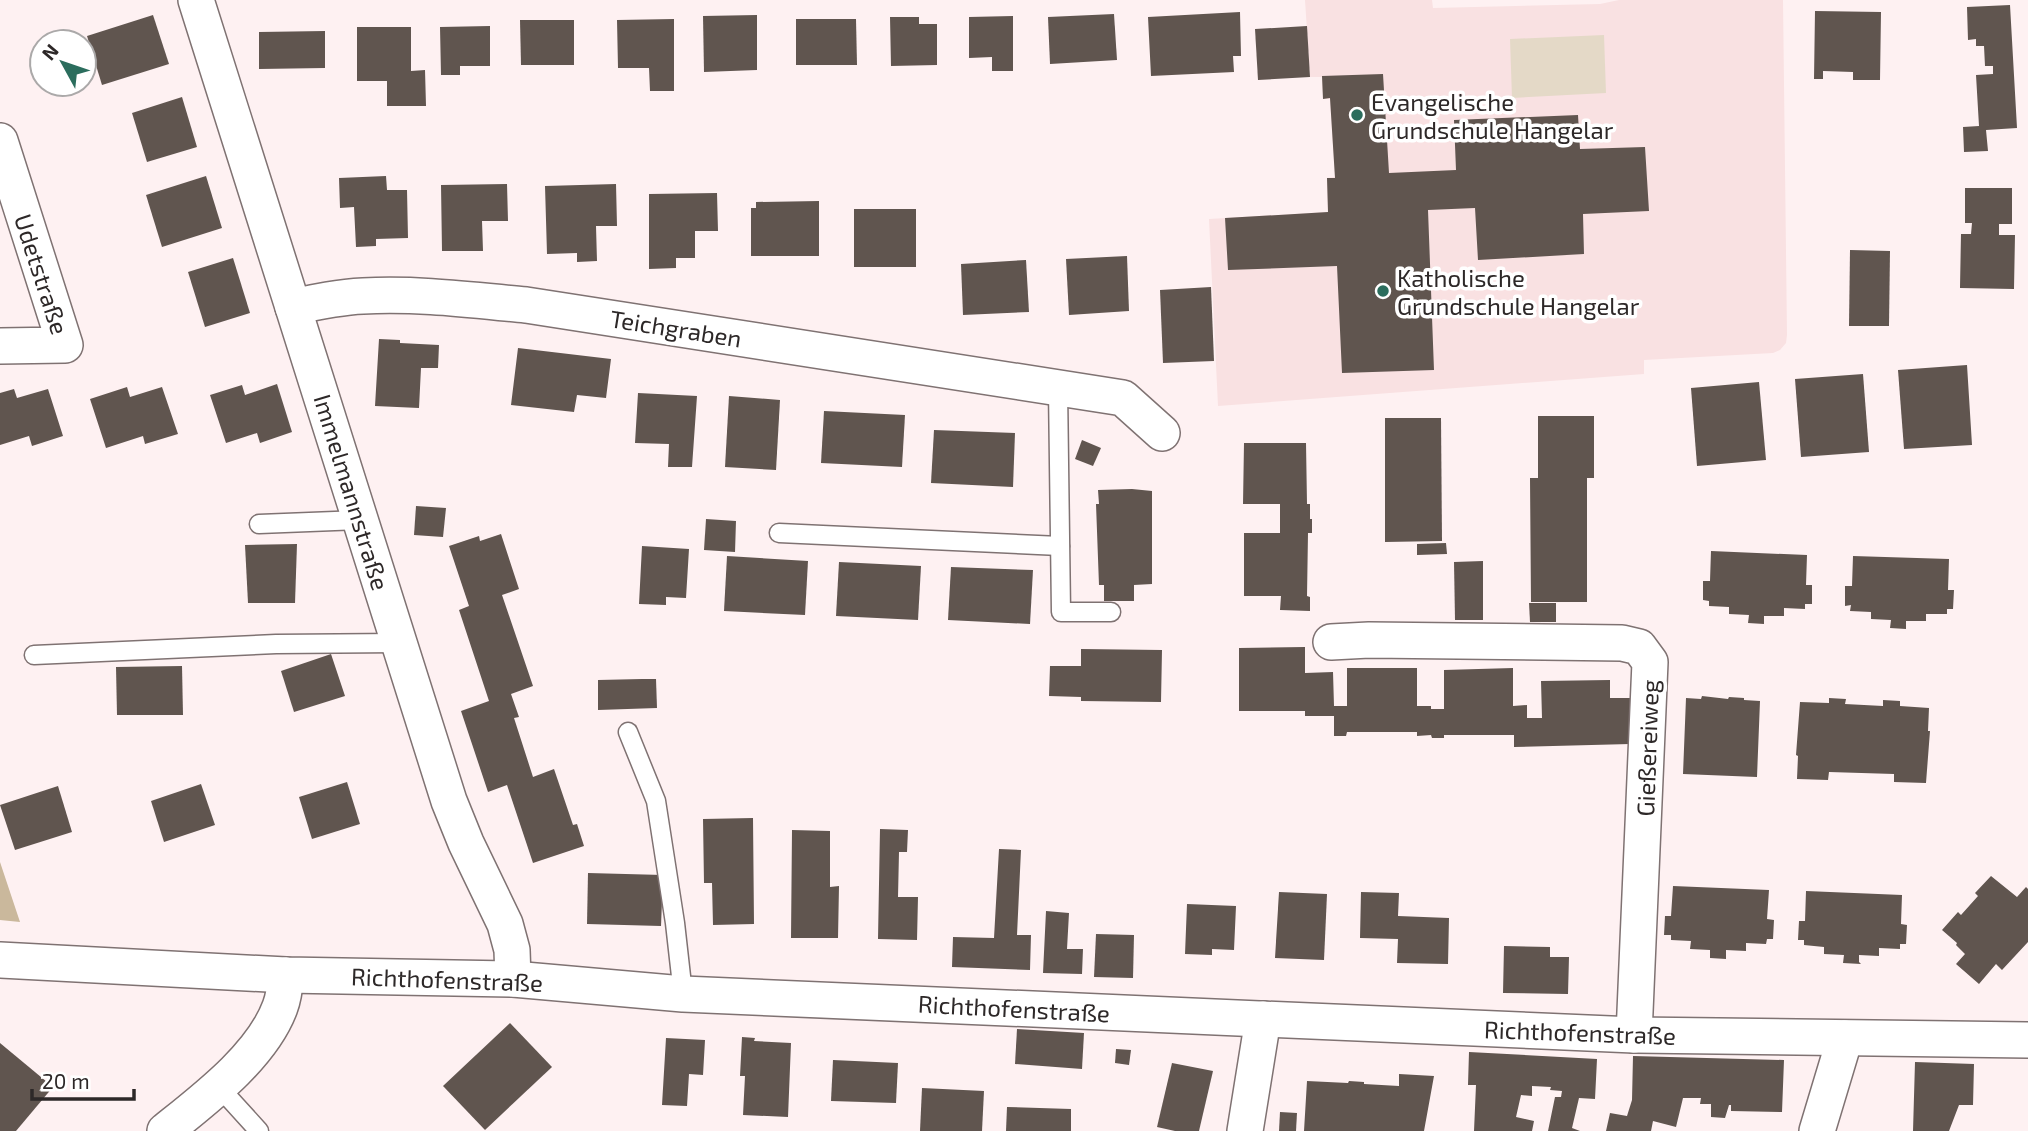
<svg xmlns="http://www.w3.org/2000/svg" width="2028" height="1131" font-family="'Exo 2',sans-serif">
  <style>
    .built { fill: #f9e1e2 }
    .green { fill: #e4d9c7 }
    .forest { fill: #cab89c }
    .building { fill: #60554f }
    .lines { fill: none; stroke-linecap: round; stroke-linejoin: round }
    .lane-casing { stroke: #7f7272; stroke-width: 21 }
    .street-casing { stroke: #7f7272; stroke-width: 38 }
    .lane { stroke: #fff; stroke-width: 18 }
    .street { stroke: #fff; stroke-width: 35 }
    .poi-dot { fill: #2b6d5d; stroke: #fff; stroke-width: 2.5 }
    .labels { text-anchor: middle; dominant-baseline: central; stroke-width: 7; stroke-linejoin: round; paint-order: stroke }
    .poi-label { font-size: 24px; fill: #2d2828; stroke: #fff; text-anchor: start }
    .street-label { font-size: 24px; fill: #2d2828; stroke: #fff }
  </style>
  <rect width="100%" height="100%" fill="#fef1f2"/>
  <!-- built -->
  <polygon class="built" points="1305,0 1432,0 1433,8 1600,4 1619,0 1783,0 1787,335 1786,343 1780,350 1773,353 1644,360 1644,374 1218,406 1209,219 1328,212 1327,178 1335,177 1330,99 1323,99 1322,77 1310,77"/>
  <!-- green -->
  <polygon class="green" points="1604,35 1606,93 1512,98 1510,39"/>
  <!-- forest -->
  <polygon class="forest" points="0,862 20,922 0,920"/>
  <!-- building -->
  <g class="building">
    <polygon points="2010,5 2017,128 1986,130 1988,151 1964,152 1963,127 1979,126 1976,75 1993,74 1993,66 1985,66 1984,46 1976,46 1976,39 1968,40 1967,7"/>
    <polygon points="1815,11 1881,12 1880,80 1853,80 1853,72 1823,71 1823,79 1814,79"/>
    <polygon points="1240,12 1241,56 1233,56 1234,72 1151,76 1148,17"/>
    <polygon points="1114,14 1117,60 1050,64 1048,17"/>
    <polygon points="153,15 169,64 102,85 87,36"/>
    <polygon points="757,15 757,70 704,72 703,16"/>
    <polygon points="1013,16 1013,71 992,71 992,57 969,58 969,17"/>
    <polygon points="890,17 919,17 919,24 937,24 937,65 891,66"/>
    <polygon points="674,19 674,91 650,91 649,68 618,68 617,20"/>
    <polygon points="796,19 856,19 857,65 796,65"/>
    <polygon points="520,20 574,20 574,65 521,65"/>
    <polygon points="490,26 490,66 460,66 460,75 441,75 440,27"/>
    <polygon points="1307,26 1310,77 1258,80 1255,29"/>
    <polygon points="357,27 411,27 411,71 425,70 426,106 387,106 387,81 357,81"/>
    <polygon points="325,31 325,68 259,69 259,32"/>
    <polygon points="1383,74 1389,173 1456,170 1454,120 1578,115 1580,149 1645,147 1649,211 1583,214 1584,254 1478,260 1475,208 1428,210 1434,370 1342,373 1337,266 1228,270 1225,218 1328,212 1327,178 1335,178 1330,98 1323,99 1322,76"/>
    <polygon points="182,97 197,147 147,162 132,113"/>
    <polygon points="206,176 222,228 162,247 146,195"/>
    <polygon points="386,176 387,190 407,190 408,238 376,239 376,246 356,247 354,207 340,208 339,178"/>
    <polygon points="507,184 508,221 482,221 483,251 442,251 441,185"/>
    <polygon points="616,184 617,226 596,226 597,261 577,262 577,253 547,254 545,186"/>
    <polygon points="1965,188 2012,188 2012,224 1999,224 1999,235 2015,235 2014,289 1960,288 1961,234 1971,234 1972,223 1965,223"/>
    <polygon points="717,193 718,231 695,231 695,258 676,258 676,268 649,269 649,194"/>
    <polygon points="819,201 819,256 751,256 751,208 756,208 756,202"/>
    <rect x="854" y="209" width="62" height="58"/>
    <polygon points="1850,250 1890,251 1889,326 1849,326"/>
    <polygon points="1127,256 1129,311 1069,315 1066,259"/>
    <polygon points="233,258 250,313 205,327 188,272"/>
    <polygon points="1026,260 1029,312 963,315 961,264"/>
    <polygon points="1211,287 1214,361 1163,363 1160,290"/>
    <polygon points="379,339 400,340 400,343 439,345 438,368 421,368 419,408 375,406"/>
    <polygon points="518,348 611,359 606,398 577,395 574,412 511,405"/>
    <polygon points="1967,365 1972,445 1904,449 1898,370"/>
    <polygon points="1863,374 1869,452 1801,457 1795,379"/>
    <polygon points="1759,382 1766,460 1697,466 1691,388"/>
    <polygon points="277,384 292,432 260,443 257,433 226,443 210,395 242,385 245,395"/>
    <polygon points="127,387 130,397 162,387 178,434 145,444 143,436 106,448 90,399"/>
    <polygon points="14,389 17,398 48,389 63,436 32,446 29,436 0,445 0,393"/>
    <polygon points="638,393 697,396 692,467 668,467 669,444 635,443"/>
    <polygon points="729,396 780,400 776,470 725,467"/>
    <polygon points="824,411 905,415 902,467 821,463"/>
    <polygon points="1538,416 1594,416 1594,478 1587,478 1587,602 1531,602 1530,478 1538,478"/>
    <polygon points="1385,418 1441,418 1442,541 1385,542"/>
    <polygon points="934,430 1015,433 1013,487 931,483"/>
    <polygon points="1082,440 1101,448 1093,466 1075,459"/>
    <polygon points="1244,443 1306,443 1307,504 1310,504 1310,519 1312,519 1312,533 1308,533 1307,596 1310,597 1310,611 1280,610 1281,596 1244,596 1244,533 1280,533 1280,504 1243,504"/>
    <polygon points="1132,489 1152,491 1152,584 1134,585 1134,601 1104,601 1104,585 1099,585 1096,504 1099,504 1098,490"/>
    <polygon points="416,506 446,508 443,537 414,535"/>
    <polygon points="706,519 736,521 735,552 704,550"/>
    <polygon points="501,534 519,589 502,595 533,686 511,694 519,717 514,718 533,777 554,769 573,825 577,824 584,846 533,863 507,785 488,792 461,711 489,701 459,610 469,606 449,546 479,536 480,541"/>
    <polygon points="1446,543 1447,554 1417,555 1417,544"/>
    <polygon points="297,544 295,603 248,603 245,545"/>
    <polygon points="642,546 689,549 686,598 666,597 666,605 639,604"/>
    <polygon points="1711,551 1807,555 1806,585 1812,585 1812,604 1805,604 1805,609 1784,608 1784,616 1764,616 1764,624 1748,623 1749,615 1729,614 1729,607 1709,606 1709,601 1703,600 1703,581 1710,581"/>
    <polygon points="727,556 808,561 805,615 724,611"/>
    <polygon points="1853,556 1949,559 1948,590 1954,590 1953,609 1947,609 1947,614 1926,614 1926,621 1906,621 1906,629 1890,628 1891,620 1871,619 1871,612 1850,611 1851,605 1845,606 1845,586 1852,586"/>
    <polygon points="1483,561 1483,620 1455,620 1454,562"/>
    <polygon points="839,562 921,566 918,620 836,616"/>
    <polygon points="951,567 1033,570 1030,624 948,620"/>
    <polygon points="1529,603 1556,603 1556,622 1530,622"/>
    <polygon points="1305,647 1305,673 1333,672 1334,706 1347,706 1347,668 1417,668 1417,706 1431,706 1431,709 1444,709 1444,670 1513,668 1513,706 1527,705 1527,718 1542,718 1541,681 1610,680 1610,698 1630,698 1630,744 1514,747 1514,735 1444,735 1444,738 1432,738 1431,735 1417,736 1417,732 1347,732 1346,736 1334,736 1334,716 1305,716 1305,711 1239,711 1239,648"/>
    <polygon points="1081,649 1162,650 1161,702 1081,701 1081,697 1049,696 1050,666 1081,666"/>
    <polygon points="331,654 345,696 294,712 281,671"/>
    <polygon points="182,666 183,715 117,715 116,667"/>
    <polygon points="642,679 656,679 657,708 598,710 598,680"/>
    <polygon points="1702,696 1728,699 1729,697 1744,698 1744,700 1760,701 1757,777 1683,774 1686,698 1701,699"/>
    <polygon points="1829,698 1846,699 1845,704 1883,706 1883,700 1900,701 1900,706 1929,708 1928,731 1930,731 1926,783 1894,782 1894,774 1829,772 1828,780 1797,779 1798,756 1796,755 1800,702 1829,703"/>
    <polygon points="347,782 360,824 312,839 299,797"/>
    <polygon points="201,784 215,825 164,842 151,801"/>
    <polygon points="58,786 72,832 15,850 0,805"/>
    <polygon points="753,818 754,924 713,925 712,883 704,883 703,819"/>
    <polygon points="880,829 908,830 907,852 899,852 898,897 918,897 917,940 878,939"/>
    <polygon points="792,830 830,831 830,887 839,886 838,938 791,938"/>
    <polygon points="999,849 1021,850 1017,935 1031,935 1030,970 952,967 953,937 994,938"/>
    <polygon points="588,873 663,875 661,926 587,924"/>
    <polygon points="1991,876 2017,897 2026,887 2028,889 2028,942 2002,970 1996,964 1979,984 1956,964 1965,954 1956,945 1957,943 1942,930 1958,912 1961,915 1978,896 1975,893"/>
    <polygon points="1673,886 1769,890 1767,919 1774,920 1773,939 1767,939 1766,944 1746,943 1746,951 1726,950 1726,959 1710,958 1710,950 1690,949 1691,941 1671,940 1671,935 1664,935 1665,916 1671,916"/>
    <polygon points="1806,891 1902,895 1901,924 1907,925 1906,944 1900,944 1900,949 1879,948 1879,956 1859,955 1859,962 1861,964 1843,963 1844,955 1824,954 1824,947 1804,945 1804,940 1798,940 1799,921 1805,921"/>
    <polygon points="1279,892 1327,894 1324,960 1275,958"/>
    <polygon points="1361,892 1399,893 1398,916 1449,918 1448,964 1397,963 1398,939 1360,938"/>
    <polygon points="1187,904 1236,906 1234,950 1212,949 1212,955 1185,954"/>
    <polygon points="1046,911 1069,913 1067,949 1083,949 1082,974 1043,973"/>
    <polygon points="1096,934 1134,935 1133,978 1094,977"/>
    <polygon points="1504,946 1550,947 1550,957 1569,957 1568,994 1503,993"/>
    <polygon points="510,1023 552,1067 485,1130 443,1086"/>
    <polygon points="1017,1029 1084,1033 1082,1069 1015,1064"/>
    <polygon points="742,1037 755,1038 754,1041 791,1043 788,1117 743,1115 745,1076 740,1076"/>
    <polygon points="666,1038 705,1040 703,1075 689,1074 687,1106 662,1105"/>
    <polygon points="0,1043 53,1087 16,1131 0,1131"/>
    <polygon points="1116,1049 1131,1050 1129,1065 1115,1063"/>
    <polygon points="1469,1052 1597,1059 1595,1099 1579,1098 1572,1128 1580,1131 1548,1131 1555,1097 1561,1097 1562,1091 1550,1090 1551,1087 1532,1086 1532,1096 1521,1095 1516,1117 1534,1121 1532,1131 1474,1131 1476,1085 1468,1085"/>
    <polygon points="1633,1056 1784,1060 1782,1112 1731,1111 1731,1105 1729,1105 1725,1118 1711,1117 1711,1104 1700,1104 1701,1098 1683,1098 1676,1127 1653,1121 1651,1131 1606,1131 1610,1113 1627,1116 1632,1100"/>
    <polygon points="833,1060 898,1063 896,1103 831,1101"/>
    <polygon points="1915,1062 1974,1064 1973,1105 1959,1105 1949,1131 1913,1131"/>
    <polygon points="1172,1063 1213,1071 1199,1131 1175,1131 1157,1127"/>
    <polygon points="1399,1074 1434,1076 1424,1131 1304,1131 1307,1081 1348,1083 1349,1081 1364,1082 1364,1084 1399,1086"/>
    <polygon points="922,1088 984,1091 982,1131 920,1131"/>
    <polygon points="1007,1107 1071,1109 1071,1131 1006,1131"/>
    <polygon points="1280,1112 1297,1113 1296,1131 1279,1131"/>
  </g>
  <g class="lines">
    <defs>
      <g id="lane">
        <polyline points="1058,388 1061,612 1111,612"/>
        <polyline points="259,524 360,520"/>
        <polyline points="779,533 1060,546"/>
        <polyline points="34,655 276,644 399,643"/>
        <polyline points="628,732 656,801 675,923 683,994"/>
        <polyline points="219,1087 259,1131"/>
      </g>
      <g id="street">
        <polyline points="196,0 449,801 466,843 505,924 512,950 513,979"/>
        <polyline points="0,141 65,345 0,346"/>
        <path d="M293 307C316 302 339 297 363 296 417 293 472 300 526 305L1123 398 1162 433"/>
        <polyline points="1331,642 1369,640 1622,643 1639,647 1650,662 1634,1035"/>
        <polyline points="0,960 286,975 513,979 683,994 1634,1035 2028,1040"/>
        <path d="M165 1131C205 1099 262 1056 280 1007 284 997 285 986 286 975"/>
        <polyline points="1245,1131 1263,1019"/>
        <polyline points="1817,1131 1845,1038"/>
      </g>
    </defs>
    <!-- lane casing -->
    <use href="#lane" class="lane-casing"/>
    <!-- street casing -->
    <use href="#street" class="street-casing"/>
    <!-- lane -->
    <use href="#lane" class="lane"/>
    <!-- street -->
    <use href="#street" class="street"/>
  </g>
  <!-- markers -->
  <g class="poi-dot">
    <circle cx="1357" cy="115" r="7"/>
    <circle cx="1383" cy="291" r="7"/>
  </g>
  <g class="labels">
    <!-- poi labels -->
    <g class="poi-label">
      <text x="1371" y="101">Evangelische<tspan x="1371" dy="28">Grundschule Hangelar</tspan></text>
      <text x="1397" y="277">Katholische<tspan x="1397" dy="28">Grundschule Hangelar</tspan></text>
    </g>
    <!-- street labels -->
    <g class="street-label">
      <text transform="translate(42 274) rotate(72)">Udetstraße</text>
      <text transform="translate(676 328) rotate(9)">Teichgraben</text>
      <text transform="translate(352 492) rotate(73)">Immelmannstraße</text>
      <text transform="translate(1647 748) rotate(-88)">Gießereiweg</text>
      <text transform="translate(447 979) rotate(2)">Richthofenstraße</text>
      <text transform="translate(1014 1008) rotate(3)">Richthofenstraße</text>
      <text transform="translate(1580 1032) rotate(2)">Richthofenstraße</text>
    </g>
  </g>
  <!-- north arrow -->
  <g transform="translate(63 63) rotate(310)"><circle r="33" fill="#ffffff" stroke="#aba9a9" stroke-width="2"/>
  <path d="M0-5L12 26L0 18L-12 26Z" fill="#2b6d5d"/>
  <text y="-10" font-size="19" font-weight="bold" text-anchor="middle" fill="#2d2828">N</text>
  </g>
  <!-- scale -->
  <path d="M32 1089v10h102v-10" fill="none" stroke="#2d2828" stroke-width="3.5"/>
  <text x="42" y="1089" font-size="21" fill="#2d2828" stroke="#ffffff" stroke-width="5" paint-order="stroke">20 m</text>
</svg>
